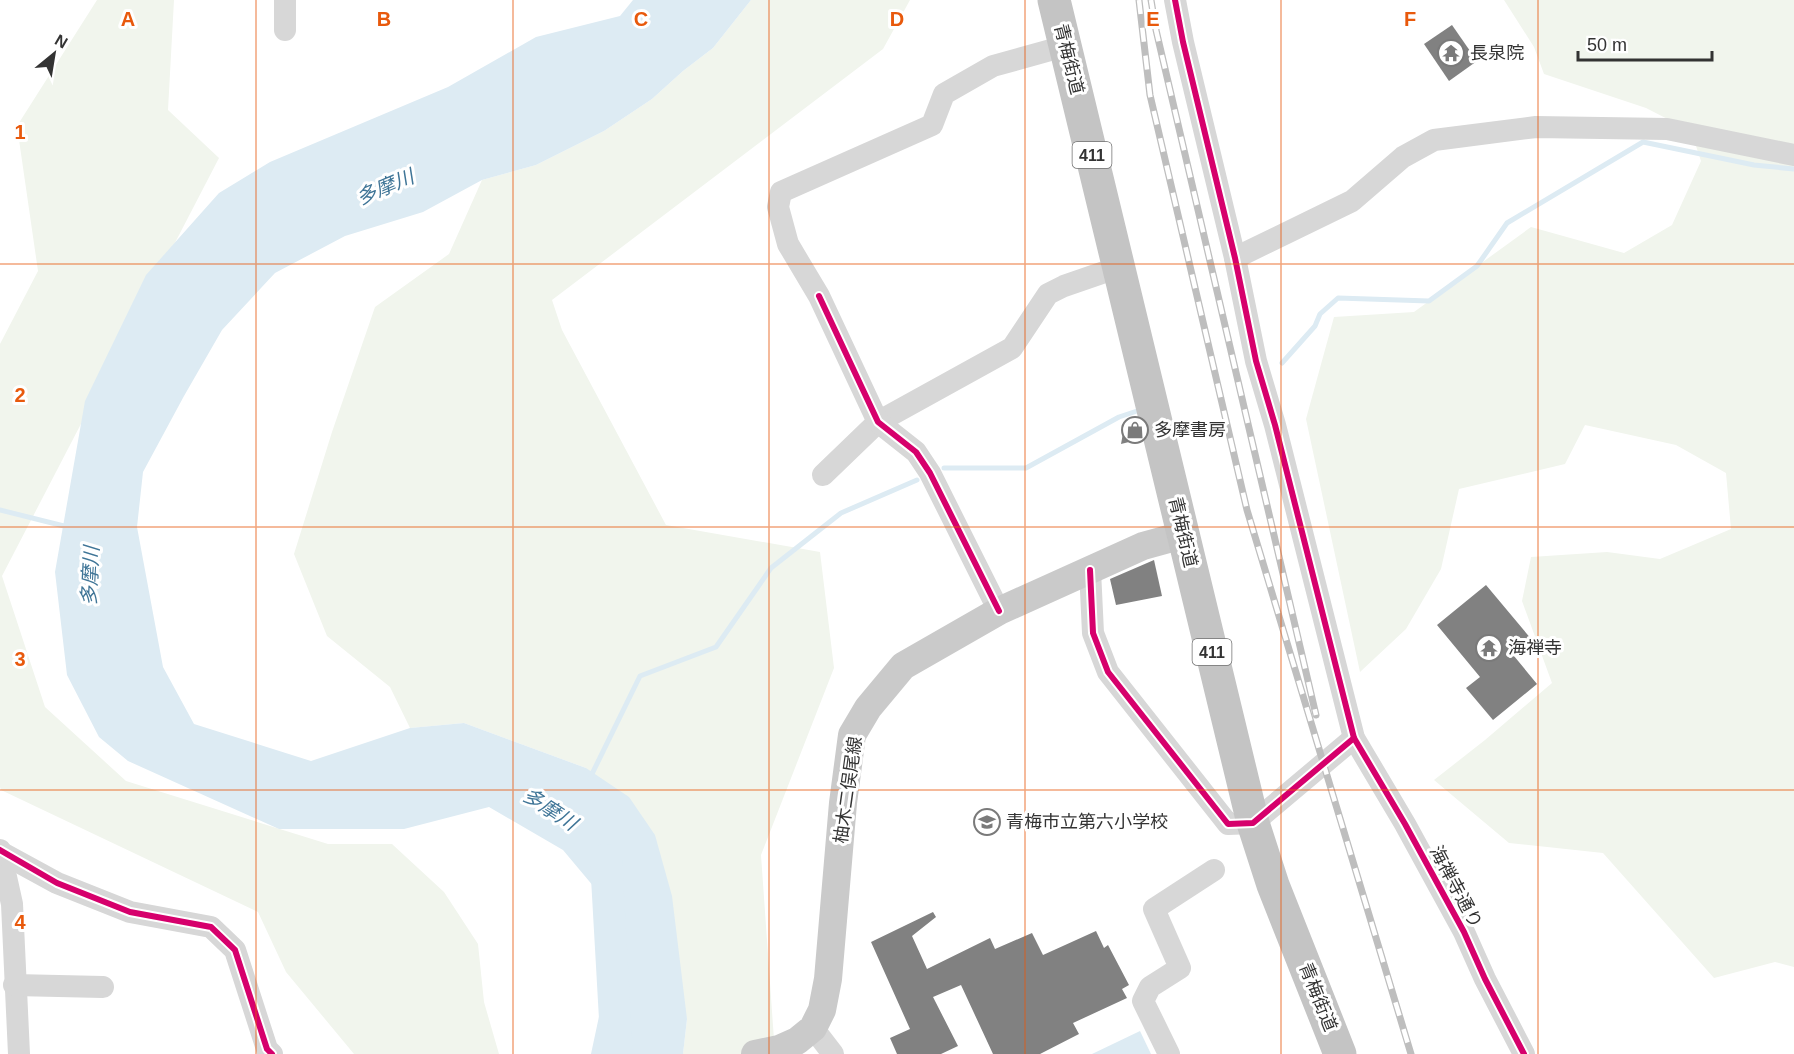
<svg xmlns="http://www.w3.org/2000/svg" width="1794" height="1054" font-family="Arial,'Noto Sans JP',sans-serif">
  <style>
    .green { fill: #f1f5ed }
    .water { fill: #ddebf3 }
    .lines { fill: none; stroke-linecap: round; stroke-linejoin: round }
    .stream { stroke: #ddebf3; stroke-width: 5 }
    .river { stroke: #ddebf3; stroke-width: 32 }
    .building { fill: #818181 }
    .minor { stroke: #d7d7d7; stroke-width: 22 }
    .major { stroke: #cacaca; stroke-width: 28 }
    .highway { stroke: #c4c4c4; stroke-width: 33 }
    .rail-casing { stroke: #bebebe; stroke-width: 7 }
    .rail { stroke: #fff; stroke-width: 4.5; stroke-dasharray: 14; stroke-linecap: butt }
    .cycleway-casing { stroke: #fff; stroke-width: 10 }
    .cycleway { stroke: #d6006c; stroke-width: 6 }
    .grid { fill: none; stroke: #e8590c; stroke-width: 1.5; stroke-opacity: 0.55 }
    .labels { text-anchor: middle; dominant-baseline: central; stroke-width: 6; stroke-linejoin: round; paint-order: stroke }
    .shield { fill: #fff; stroke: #707070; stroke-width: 1.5 }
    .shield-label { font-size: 16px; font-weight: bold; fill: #333 }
    .poi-label { font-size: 18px; fill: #333; stroke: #fff; text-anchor: start }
    .street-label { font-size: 18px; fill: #333; stroke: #fff }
    .water-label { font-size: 20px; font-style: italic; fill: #3f7597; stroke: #fff }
    .grid-label { font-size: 20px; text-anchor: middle; font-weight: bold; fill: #e8590c; stroke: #fff; stroke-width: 6; stroke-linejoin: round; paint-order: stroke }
  </style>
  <rect width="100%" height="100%" fill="#fff"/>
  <!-- green -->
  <g class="green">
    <polygon points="97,0 174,0 168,110 219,158 2,576 45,707 126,781 328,844 392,844 444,892 478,944 484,1002 499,1054 354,1054 286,972 258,912 1,790 0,787 0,344 38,271 17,126"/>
    <polygon points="751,0 910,0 883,49 552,300 562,330 666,525 820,552 834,668 761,855 775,1054 683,1054 687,1019 586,768 464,723 410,728 390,687 327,636 294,554 332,432 375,307 449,254 482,180 536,165 604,131 652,99 683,71 713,48"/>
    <polygon points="1504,0 1794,0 1794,967 1775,962 1714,978 1603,853 1509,843 1434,780 1485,740 1552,683 1522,601 1531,557 1607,552 1660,559 1731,529 1726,473 1676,445 1585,425 1565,464 1459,489 1441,569 1406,629 1360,672 1306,419 1334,317 1414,312 1531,227 1624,253 1672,225 1701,161 1691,131 1646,108 1544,74 1534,47"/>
  </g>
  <!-- water -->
  <g class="water">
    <polygon points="633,0 751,0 713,48 683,71 652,99 604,131 536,165 482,180 423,212 345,236 275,273 222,330 184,396 143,472 137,527 163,667 194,724 311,761 410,728 464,723 586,768 629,797 655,835 672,896 687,1019 683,1054 591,1054 620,918 563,850 489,807 404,829 279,829 128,761 99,737 67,675 55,572 85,401 146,275 219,193 270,162 448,87 536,37 620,16"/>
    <polygon points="1140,1031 1151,1054 1092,1054"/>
  </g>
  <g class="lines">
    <!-- stream -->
    <g class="stream">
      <polyline points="1282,363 1315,326 1320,314 1338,298 1429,301 1477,266 1507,223 1643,142 1754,165 1794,169"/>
      <polyline points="944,468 1026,468 1119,417 1137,411"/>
      <polyline points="0,510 68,527"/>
      <polyline points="590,778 640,676 716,647 771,568 841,513 917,480"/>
    </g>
    <!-- river -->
    <polyline class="river" points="606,860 617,1054"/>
  </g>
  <!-- building -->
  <g class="building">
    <polygon points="1452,25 1477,61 1449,81 1424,44"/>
    <polygon points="1136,419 1141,439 1121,444 1125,422"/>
    <polygon points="1154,560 1162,596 1116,605 1110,579"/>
    <polygon points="1486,585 1532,640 1514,656 1537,684 1493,720 1466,688 1480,677 1437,625"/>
    <polygon points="933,912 936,917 912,936 927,969 990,938 995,949 1032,933 1043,955 1096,931 1104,948 1108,945 1129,985 1122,989 1127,998 1073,1023 1079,1034 1040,1054 993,1054 961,985 933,997 958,1046 941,1054 897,1054 890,1038 910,1029 871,942"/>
  </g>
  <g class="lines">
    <!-- minor -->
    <g class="minor">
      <polyline points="285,0 285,30"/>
      <polyline points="1175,0 1183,42 1235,258 1256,361 1275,425 1354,738 1405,824 1464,932 1485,979 1524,1054"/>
      <polyline points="1235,258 1352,201 1403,157 1434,140 1536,127 1667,129 1794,155"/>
      <polyline points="823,475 878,422 1012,348 1048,294 1064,286 1119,267"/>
      <polyline points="1090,570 1093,633 1108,672 1228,824 1253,823 1354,738"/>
      <polyline points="999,611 930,473 916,452 878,422 819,296 788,244 778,207 781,192 932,125 944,94 993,66 1065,46"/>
      <polyline points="0,850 12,904 19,1054"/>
      <polyline points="2,853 57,883 130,912 211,927 235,950 267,1049 272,1054"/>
      <polyline points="14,985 103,987"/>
      <polyline points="813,1028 833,1054"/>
      <polyline points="1169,1054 1143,1001 1150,987 1180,968 1154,909 1214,870"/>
    </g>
    <!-- major -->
    <polyline class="major" points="755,1054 779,1049 797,1041 813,1028 822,1010 828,979 843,803 852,735 868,708 903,666 999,611 1143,546 1183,535"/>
    <!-- highway -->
    <polyline class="highway" points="1054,0 1253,823 1273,885 1340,1054"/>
    <defs>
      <g id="rail">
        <polyline points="1139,0 1150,95 1247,510 1411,1054"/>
        <polyline points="1151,0 1156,30 1316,715"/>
      </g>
    </defs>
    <!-- rail casing -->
    <use href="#rail" class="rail-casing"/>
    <!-- rail -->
    <use href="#rail" class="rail"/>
    <defs>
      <g id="cycleway">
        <polyline points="1175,0 1183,42 1235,258 1256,361 1275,425 1354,738 1405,824 1464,932 1485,979 1524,1054"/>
        <polyline points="819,296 878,422 916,452 930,473 999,611"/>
        <polyline points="1090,570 1093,633 1108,672 1228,824 1253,823 1354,738"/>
        <polyline points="0,850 57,883 130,912 211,927 235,950 267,1049 272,1054"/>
      </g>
    </defs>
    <!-- cycleway casing -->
    <use href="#cycleway" class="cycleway-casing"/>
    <!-- cycleway -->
    <use href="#cycleway" class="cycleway"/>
  </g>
  <!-- grid -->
  <path class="grid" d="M256 0V1054M513 0V1054M769 0V1054M1025 0V1054M1281 0V1054M1538 0V1054M0 264H1794M0 527H1794M0 790H1794"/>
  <!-- icons -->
  <defs>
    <symbol id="temple-ring" viewBox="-11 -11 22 22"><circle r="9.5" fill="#fff" stroke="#7a7a7a" stroke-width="1.5"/><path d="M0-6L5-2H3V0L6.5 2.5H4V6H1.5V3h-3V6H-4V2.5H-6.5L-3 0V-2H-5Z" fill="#7a7a7a"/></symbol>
    <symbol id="shop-ring" viewBox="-11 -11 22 22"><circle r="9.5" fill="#fff" stroke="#7a7a7a" stroke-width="1.5"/><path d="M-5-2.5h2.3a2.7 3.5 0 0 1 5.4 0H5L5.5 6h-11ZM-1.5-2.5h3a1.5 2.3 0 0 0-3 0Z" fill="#7a7a7a"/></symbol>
    <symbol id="school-ring" viewBox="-11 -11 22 22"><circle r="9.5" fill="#fff" stroke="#7a7a7a" stroke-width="1.5"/><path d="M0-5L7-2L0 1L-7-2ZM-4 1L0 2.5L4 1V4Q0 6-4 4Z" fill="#7a7a7a"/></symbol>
  </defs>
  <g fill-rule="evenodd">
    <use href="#temple-ring" x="1436" y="38" width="30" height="30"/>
    <use href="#shop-ring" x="1120" y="415" width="30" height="30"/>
    <use href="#temple-ring" x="1474" y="633" width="30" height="30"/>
    <use href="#school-ring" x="972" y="807" width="30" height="30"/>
  </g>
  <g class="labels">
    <!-- shield labels -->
    <g class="shield">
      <rect x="1072.5" y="142" width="39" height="26" rx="4.5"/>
      <rect x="1192.5" y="639" width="39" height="26" rx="4.5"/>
    </g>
    <g class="shield-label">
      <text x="1092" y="155">411</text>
      <text x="1212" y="652">411</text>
    </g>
    <!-- poi labels -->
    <g class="poi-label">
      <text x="1470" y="53">長泉院</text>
      <text x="1154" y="430">多摩書房</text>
      <text x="1508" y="648">海禅寺</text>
      <text x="1006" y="822">青梅市立第六小学校</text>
    </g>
    <!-- street labels -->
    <g class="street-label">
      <text transform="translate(1069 59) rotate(76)">青梅街道</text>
      <text transform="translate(1183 532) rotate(77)">青梅街道</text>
      <text transform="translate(848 790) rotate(-82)">柚木二俣尾線</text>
      <text transform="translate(1456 887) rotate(62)">海禅寺通り</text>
      <text transform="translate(1318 997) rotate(68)">青梅街道</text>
    </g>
    <!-- water labels -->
    <g class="water-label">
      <text transform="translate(385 187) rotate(-23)">多摩川</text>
      <text transform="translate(90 576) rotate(-87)">多摩川</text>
      <text transform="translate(550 809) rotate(33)">多摩川</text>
    </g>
  </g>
  <g class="grid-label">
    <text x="128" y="26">A</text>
    <text x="384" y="26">B</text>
    <text x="641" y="26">C</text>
    <text x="897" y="26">D</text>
    <text x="1153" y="26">E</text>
    <text x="1410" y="26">F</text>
    <text x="20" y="139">1</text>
    <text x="20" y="402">2</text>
    <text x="20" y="666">3</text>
    <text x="20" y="929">4</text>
  </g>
  <!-- north arrow -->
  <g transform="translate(54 54) rotate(30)" stroke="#ffffff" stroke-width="4.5" paint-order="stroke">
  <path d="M0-4.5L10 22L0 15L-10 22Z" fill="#333333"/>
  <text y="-9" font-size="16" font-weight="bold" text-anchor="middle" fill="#333333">N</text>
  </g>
  <!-- scale -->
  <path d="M1578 51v9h134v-9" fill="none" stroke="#333333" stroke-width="3"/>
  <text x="1587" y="51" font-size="18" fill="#333333" stroke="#ffffff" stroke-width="4.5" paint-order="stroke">50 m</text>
</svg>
